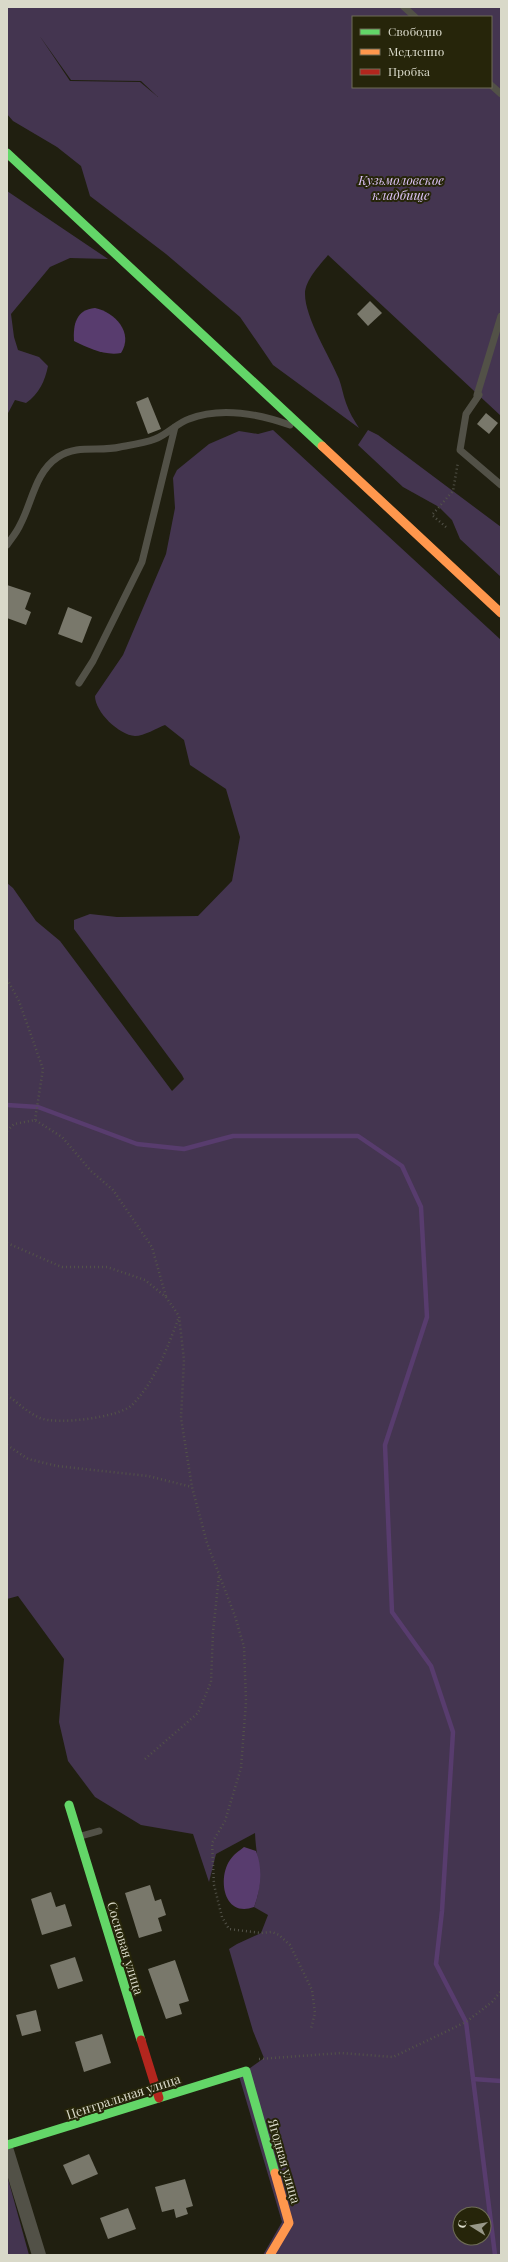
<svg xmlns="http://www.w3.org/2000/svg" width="508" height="2262" font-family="'Playfair Display',serif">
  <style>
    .green { fill: #443550; fill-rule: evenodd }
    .water { fill: #583c6e }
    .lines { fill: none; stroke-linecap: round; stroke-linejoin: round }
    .stream { stroke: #583c6e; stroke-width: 4.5 }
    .building { fill: #79786b }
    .path { stroke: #535349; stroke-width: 2.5; stroke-dasharray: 1 3; stroke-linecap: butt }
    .lane { stroke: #525147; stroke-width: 7 }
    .street { stroke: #525147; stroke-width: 14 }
    .fast { stroke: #63d668; stroke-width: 9 }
    .slow { stroke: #ff974d; stroke-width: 9 }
    .jam { stroke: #b3261e; stroke-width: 9 }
    .labels { text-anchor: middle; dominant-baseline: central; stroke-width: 4; stroke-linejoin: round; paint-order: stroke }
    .park-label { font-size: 13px; font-style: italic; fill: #ddc4f7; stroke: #26250a }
    .street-label { font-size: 13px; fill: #d9d9c9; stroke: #26250a }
  </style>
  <rect width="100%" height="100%" fill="#201f10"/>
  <!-- green -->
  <g class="green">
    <path d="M7 7H501V416L328 255C320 265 305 280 305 294 305 318 330 357 339 379 342 387 343 395 346 403 349 412 354 420 359 428L273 365 240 317 166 254 90 196 81 166 57 147 13 121 7 114ZM353 17H491V87H353ZM39 35 71 80 141 81 158 97 140 82 70 81Z"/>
    <path d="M7 191 108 259 70 258 50 267 11 314 14 337 18 350 39 357 48 366C45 381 39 394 26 403L15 400 7 415Z"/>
    <path d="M273 430 501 640V2255H263L282 2222 239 2076 264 2058 253 2031 229 1949 237 1944 261 1933 268 1915 254 1907C265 1879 256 1861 255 1833L216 1854 209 1882 193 1834 141 1825 95 1797 68 1761 59 1722 64 1659 18 1596 7 1599V883L13 888 36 921 60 941 172 1091 184 1079 182 1075 74 929V920L90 914 117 917 198 916 232 881 240 837 226 789 190 765 184 740 165 725C157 728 144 736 135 736 119 735 95 712 95 696L123 655 166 554 175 508 173 478 177 470 209 444 239 431 258 434ZM460 2214H484V2238H460Z"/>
    <polygon points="368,430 378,435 501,527 501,577 460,539 452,520 439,507 403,487 358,445"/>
    <polygon points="7,2175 29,2255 7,2255"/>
  </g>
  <!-- water -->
  <g class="water">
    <path d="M95 308C115 312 134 333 121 353 105 356 88 348 74 341 73 324 76 310 95 308Z"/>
    <path d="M244 1847 256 1851C263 1869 261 1889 254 1907 224 1918 217 1879 230 1860 234 1854 239 1851 244 1847Z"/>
  </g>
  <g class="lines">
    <!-- stream -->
    <g class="stream">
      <polyline points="7,1105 38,1107 137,1144 184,1149 233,1136 358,1136 402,1166 421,1207 427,1317 385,1445 392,1612 431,1666 453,1732 442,1911 436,1964 466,2022 495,2255"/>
      <polyline points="473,2079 501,2081"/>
    </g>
  </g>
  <!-- building -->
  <g class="building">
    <polygon points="370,301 382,313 368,326 357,314"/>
    <polygon points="148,397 161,429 148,434 136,402"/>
    <polygon points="486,413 498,423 489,434 477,424"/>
    <polygon points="7,585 31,593 25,609 31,612 26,625 7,618"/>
    <polygon points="68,607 92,617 82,643 58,634"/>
    <polygon points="150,1885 155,1901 161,1899 166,1915 158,1918 162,1931 139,1938 125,1893"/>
    <polygon points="51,1892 56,1907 65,1904 72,1926 42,1935 31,1899"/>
    <polygon points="75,1957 83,1981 58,1989 50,1965"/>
    <polygon points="175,1960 189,2001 179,2004 182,2014 166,2019 148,1969"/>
    <polygon points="36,2010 41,2031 22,2036 16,2015"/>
    <polygon points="102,2034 111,2063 84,2072 75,2042"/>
    <polygon points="89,2154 98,2174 72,2185 63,2165"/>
    <polygon points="185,2179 193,2206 186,2208 188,2214 176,2218 174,2209 162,2212 155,2187"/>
    <polygon points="128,2208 136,2229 108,2239 100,2218"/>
  </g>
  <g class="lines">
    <!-- path -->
    <g class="path">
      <polyline points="446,527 432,515 453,491 458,462"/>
      <polyline points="7,979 19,1001 43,1069 35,1120"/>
      <polyline points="7,1131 14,1124 35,1120 62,1137 91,1171 113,1190 152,1247 166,1297"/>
      <polyline points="7,1243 62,1267 107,1267 145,1280 166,1297 179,1316 184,1360 181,1418 192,1487 207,1543 235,1616 244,1647 246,1702 241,1768 225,1821 212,1843 214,1885 222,1917 229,1929 261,1933 272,1932 279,1935 290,1945 312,1990 315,2013 311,2029"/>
      <path d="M7 1395C17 1402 28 1413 40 1418 56 1425 118 1418 132 1405 155 1382 168 1346 179 1317"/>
      <polyline points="7,1445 28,1459 57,1466 148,1476 192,1487"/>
      <polyline points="145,1759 198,1713 211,1682 213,1632 219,1576"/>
      <polyline points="259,2059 341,2053 393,2057 466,2022 492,2002 501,1991"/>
    </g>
    <!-- lane -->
    <g class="lane">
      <polyline points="404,7 415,17"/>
      <polyline points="491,85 501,94"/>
      <polyline points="477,395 501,316"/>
      <polyline points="479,395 466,414 460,450 501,485"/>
      <path d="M7 545C11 539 17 532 20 525 32 503 35 472 58 457 77 444 100 452 120 447 131 445 145 443 155 439 168 434 177 423 189 419 222 406 259 414 290 425"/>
      <polyline points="79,683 93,661 142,562 175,427"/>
      <polyline points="81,1836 99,1831"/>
    </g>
    <!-- street -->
    <polyline class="street" points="7,2151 39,2255"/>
    <!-- fast -->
    <g class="fast">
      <polyline points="7,153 322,446"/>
      <polyline points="69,1805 141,2040"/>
      <polyline points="7,2145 246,2071 275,2173"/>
    </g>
    <!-- slow -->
    <g class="slow">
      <polyline points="322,446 501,613"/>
      <polyline points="270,2255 289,2223 275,2173"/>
    </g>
    <!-- jam -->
    <polyline class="jam" points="141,2040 159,2098"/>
  </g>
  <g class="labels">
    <!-- park labels -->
    <g class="park-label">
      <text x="401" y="179">Кузьмоловское<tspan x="401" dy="15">кладбище</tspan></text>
    </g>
    <!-- street labels -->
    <g class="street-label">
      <text transform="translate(126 1948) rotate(73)">Сосновая улица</text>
      <text transform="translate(123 2096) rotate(-18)">Центральная улица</text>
      <text transform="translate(285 2161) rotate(74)">Ягодная улица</text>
    </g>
  </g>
  <!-- border -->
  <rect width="508" height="2262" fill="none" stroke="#d9d9c9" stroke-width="16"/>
  <!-- legend -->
  <rect x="352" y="16" width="140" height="72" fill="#26250a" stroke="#6e6d56"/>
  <rect x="360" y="29" width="20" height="6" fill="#63d668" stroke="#6e6d56"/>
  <text x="388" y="36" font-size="12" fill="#d9d9c9">Свободно</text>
  <rect x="360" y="49" width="20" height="6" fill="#ff974d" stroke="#6e6d56"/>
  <text x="388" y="56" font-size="12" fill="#d9d9c9">Медленно</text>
  <rect x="360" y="69" width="20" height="6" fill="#b3261e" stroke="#6e6d56"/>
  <text x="388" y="76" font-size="12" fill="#d9d9c9">Пробка</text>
  <!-- north arrow -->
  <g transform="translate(472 2226) rotate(281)"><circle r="19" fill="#26250a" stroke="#6e6d56"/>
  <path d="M0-3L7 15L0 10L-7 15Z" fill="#989888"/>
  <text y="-6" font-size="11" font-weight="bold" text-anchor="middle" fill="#d9d9c9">С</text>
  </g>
</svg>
